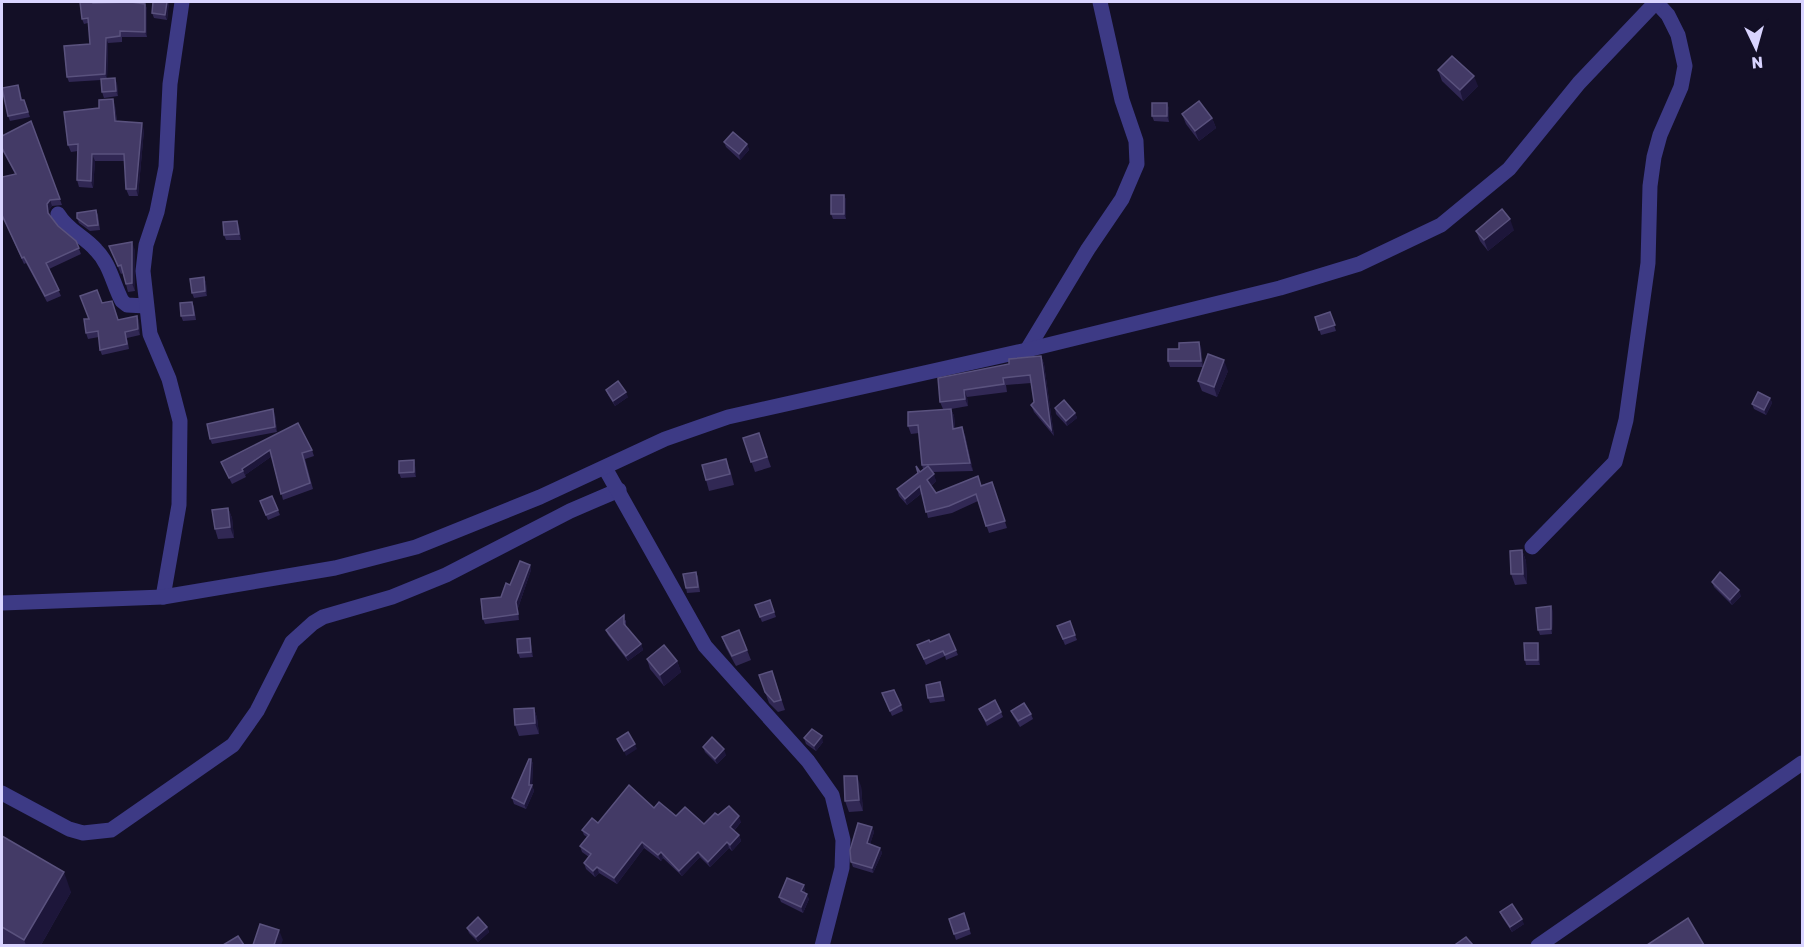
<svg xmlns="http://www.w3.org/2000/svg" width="1804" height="947" font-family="Rubik,sans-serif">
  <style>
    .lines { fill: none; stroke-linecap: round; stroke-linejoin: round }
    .minor { stroke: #3d3a85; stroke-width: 15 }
    .tertiary { stroke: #3d3a85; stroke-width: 15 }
    .wall { fill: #312854 }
    .shaded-wall { fill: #1d163a }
    .building { fill: #433a66; stroke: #5a527e; stroke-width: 1.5 }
  </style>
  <rect width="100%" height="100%" fill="#130f26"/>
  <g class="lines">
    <!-- minor -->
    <g class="minor">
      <path d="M58 214C68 231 84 236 96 250 110 264 113 284 122 301L127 305 146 306"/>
      <polyline points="1027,350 1088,249 1122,199 1137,164 1136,141 1122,100 1100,2"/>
      <polyline points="1532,547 1615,462 1626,420 1648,263 1650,186 1654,157 1660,135 1681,87 1685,66 1678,35 1668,15 1656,2"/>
      <polyline points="163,597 179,505 180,421 169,379 150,334 143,271 146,245 157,212 166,167 170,84 182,2"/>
      <polyline points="2,793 69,829 83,833 111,830 233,745 257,711 292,642 313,623 323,617 392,597 446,575 570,511 619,490"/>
    </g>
    <!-- tertiary -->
    <g class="tertiary">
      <polyline points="605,468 705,646 808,761 832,795 843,840 842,868 822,946"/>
      <polyline points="2,603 163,597 335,568 416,547 540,497 665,439 728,417 1027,350 1280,288 1359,264 1441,225 1509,169 1579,83 1656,2"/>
      <polyline points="1538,946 1802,763"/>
    </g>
  </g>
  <!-- wall -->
  <g class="wall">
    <polygon points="80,2 94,2 94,3 145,4 147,9 147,37 122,37 122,42 108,43 107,79 117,83 118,96 104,98 102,92 101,80 69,82 67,77 90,44 88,23 84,24 82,19"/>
    <polygon points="169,2 167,20 154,18 152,13"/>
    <polygon points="1438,70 1478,86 1463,101 1442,81"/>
    <polygon points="20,90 22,100 24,100 30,117 10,121 8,116"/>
    <polygon points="1167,103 1169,109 1169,122 1154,121 1152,116"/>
    <polygon points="115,106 117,121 144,130 138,196 129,196 126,189 125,161 95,161 93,188 79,187 77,180 78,151 71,152 68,145"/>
    <polygon points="1182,114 1212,118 1216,128 1199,141 1186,124"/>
    <polygon points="31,121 62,205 52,206 49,210 49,216 58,226 76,241 81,254 49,269 61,296 47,302 26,263 24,264 4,220 2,221 2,177 15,174 2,150 2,136"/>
    <polygon points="724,142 747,144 749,150 740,160 726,147"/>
    <polygon points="844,195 846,200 846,219 833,219 831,214"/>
    <polygon points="96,210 98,215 100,230 90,231 79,223 77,218"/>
    <polygon points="239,226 241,240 226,240 224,235"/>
    <polygon points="1514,230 1488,251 1480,241 1476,231"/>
    <polygon points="109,246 135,250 135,291 128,292 123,273 121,274"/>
    <polygon points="204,277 206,283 207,296 194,298 192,293"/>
    <polygon points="192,302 194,307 196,320 183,321 181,316"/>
    <polygon points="102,303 118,320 137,316 139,321 140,335 127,338 129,349 102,355 100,350 99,337 88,339 86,333 89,319"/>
    <polygon points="1330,312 1336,331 1321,335 1315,317"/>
    <polygon points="1201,347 1203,367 1170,367 1168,361"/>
    <polygon points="1041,356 1044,364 1054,436 1034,412 1031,405 1034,402 1031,383 1006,385 1007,392 967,397 968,406 951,409 954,416 955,428 965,435 973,471 932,472 936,481 931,486 936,493 981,485 992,482 1007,528 989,533 978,501 952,513 928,518 922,493 907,505 899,496 897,489 923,469 922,465 919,433 911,434 908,426 943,409 940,402 1009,364"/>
    <polygon points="1228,371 1217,397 1202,391 1198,381"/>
    <polygon points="606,390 628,397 615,406 608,395"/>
    <polygon points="1770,398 1772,403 1766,415 1754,409 1752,404"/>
    <polygon points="1055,408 1075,413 1077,418 1067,426 1056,414"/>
    <polygon points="275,415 277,432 212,444 210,439"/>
    <polygon points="759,433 771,467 755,472 743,438"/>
    <polygon points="312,450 314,456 305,459 313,489 283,500 272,456 245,475 246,477 232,484 221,462"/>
    <polygon points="414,460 415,465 416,477 401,478 399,473"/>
    <polygon points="730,469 734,485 709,491 706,480"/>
    <polygon points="272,496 280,515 268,520 260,501"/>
    <polygon points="228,508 232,518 234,538 218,539 215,529"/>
    <polygon points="1522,550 1526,561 1527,584 1515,585 1511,574"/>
    <polygon points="530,565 531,570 518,608 519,620 485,624 483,619 510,585"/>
    <polygon points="696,572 698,577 700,592 687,593 686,588"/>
    <polygon points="1712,582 1741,596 1732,605 1714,587"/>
    <polygon points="770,600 776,617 762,622 755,605"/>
    <polygon points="1553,611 1552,634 1540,635 1538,630"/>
    <polygon points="626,620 626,627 641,644 643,650 628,661 608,635 606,630"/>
    <polygon points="1057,626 1075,635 1077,640 1065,645"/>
    <polygon points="739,630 751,660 736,666 726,648 722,637"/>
    <polygon points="949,634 958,655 946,660 945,656 926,665 917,645 930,642"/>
    <polygon points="530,638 531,644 533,657 520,658 518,653"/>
    <polygon points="1538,643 1539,649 1540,665 1526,665 1525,660"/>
    <polygon points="647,659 677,661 681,672 664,686 650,669"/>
    <polygon points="772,671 785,710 778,712 769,703 759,675"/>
    <polygon points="942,687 945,701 930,703 928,698"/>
    <polygon points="882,693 901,705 903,711 892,716"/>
    <polygon points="534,708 537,718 539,734 519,736 515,725"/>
    <polygon points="979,709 1001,712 1003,717 987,726"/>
    <polygon points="1011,711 1031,714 1033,719 1020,727 1013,716"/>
    <polygon points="804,738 823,742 816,751 806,744"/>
    <polygon points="703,747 726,755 717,764 705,752"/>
    <polygon points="531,759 533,764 532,785 534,791 526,809 514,804 512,798"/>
    <polygon points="861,786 863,811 849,812 845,801"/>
    <polygon points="654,808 704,824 718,815 741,822 734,831 739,835 741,841 732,851 729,848 710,867 700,857 682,876 663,858 661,861 644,848 617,884 599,873 595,877 586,869 584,863 589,857 582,852 580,846 587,837 584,835 582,830 598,823"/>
    <polygon points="872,827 874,832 870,844 880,848 882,853 873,873 853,867 851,862"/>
    <polygon points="2,836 71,892 41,945 6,945 2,943"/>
    <polygon points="804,885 805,891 805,893 809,899 803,913 781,902 779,897"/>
    <polygon points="1500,912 1524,924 1512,932 1502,917"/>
    <polygon points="964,913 971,934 956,940 949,919"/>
    <polygon points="487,927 489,932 478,942 469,933 467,928"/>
  </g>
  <!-- shaded-wall -->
  <g class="shaded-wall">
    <polygon points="167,2 169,2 167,20 165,15"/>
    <polygon points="145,4 147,9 147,37 145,32"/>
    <polygon points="106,38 108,43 107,79 105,74"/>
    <polygon points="1474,76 1478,86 1463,101 1460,90"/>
    <polygon points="115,78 117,83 118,96 116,91"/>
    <polygon points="113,99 115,106 117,128 115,121"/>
    <polygon points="1167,103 1169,109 1169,122 1167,116"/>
    <polygon points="1212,118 1216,128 1199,141 1195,131"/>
    <polygon points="142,123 144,130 138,196 136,189"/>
    <polygon points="747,144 749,150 740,160 739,154"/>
    <polygon points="92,154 95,161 93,188 91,181"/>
    <polygon points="844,195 846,200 846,219 844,214"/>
    <polygon points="50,200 52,206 49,210 50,219 48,213 47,204"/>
    <polygon points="1510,219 1514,230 1488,251 1484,240"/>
    <polygon points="237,221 239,226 241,240 239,234"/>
    <polygon points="132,242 135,250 135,291 132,283"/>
    <polygon points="204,277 206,283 207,296 205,291"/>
    <polygon points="137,316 139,321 140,335 138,329"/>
    <polygon points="1199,342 1201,347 1203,367 1201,361"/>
    <polygon points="1041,356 1044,364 1054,436 1051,429"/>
    <polygon points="1224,360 1228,371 1217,397 1214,387"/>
    <polygon points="964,390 967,397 968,406 965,399"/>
    <polygon points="626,392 628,397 615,406 613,401"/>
    <polygon points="1770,398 1772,403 1766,415 1764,410"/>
    <polygon points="273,409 275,415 277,432 275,427"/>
    <polygon points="951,409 954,416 956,436 953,429"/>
    <polygon points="1075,413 1077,418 1067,426 1066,421"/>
    <polygon points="962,427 965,435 973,471 970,463"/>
    <polygon points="270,450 272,456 245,475 242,469"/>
    <polygon points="414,460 415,465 416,477 414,472"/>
    <polygon points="934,474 936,481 929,487 927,480"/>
    <polygon points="920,486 923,492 907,505 905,499"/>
    <polygon points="228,508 232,518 234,538 230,527"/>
    <polygon points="1522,550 1526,561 1527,584 1523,574"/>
    <polygon points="530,565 531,570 518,608 519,620 516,602"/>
    <polygon points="1739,590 1741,596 1732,605 1730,600"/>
    <polygon points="1551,606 1553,611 1552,634 1551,629"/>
    <polygon points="530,638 531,644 533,657 531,652"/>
    <polygon points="1538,643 1539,649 1540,665 1538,660"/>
    <polygon points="641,644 643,650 628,661 626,656"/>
    <polygon points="677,661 681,672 664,686 660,675"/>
    <polygon points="534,708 537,718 539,734 535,723"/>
    <polygon points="822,736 823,742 816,751 814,746"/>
    <polygon points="635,744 637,749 626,756 624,751"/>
    <polygon points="724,749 726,755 717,764 715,759"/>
    <polygon points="531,759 533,764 532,786 534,791 526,809 524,804 529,785"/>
    <polygon points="857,776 861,786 863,811 859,800"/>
    <polygon points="739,816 741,822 732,833 730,827"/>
    <polygon points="872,827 874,832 869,848 867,843"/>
    <polygon points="739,835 741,841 732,851 730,845"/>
    <polygon points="642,842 644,848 617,884 614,878"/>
    <polygon points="727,842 729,848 710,867 708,862"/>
    <polygon points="880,848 882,853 873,873 872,868"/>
    <polygon points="661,852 663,858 661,861 658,855"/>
    <polygon points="698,852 700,857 682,876 679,871"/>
    <polygon points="597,867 599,873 595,877 593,871"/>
    <polygon points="64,872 71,892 41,945 26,945 24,940"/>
    <polygon points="804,885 805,891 803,896 801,891"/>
    <polygon points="807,894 809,899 803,913 801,907"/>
    <polygon points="1522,919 1524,924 1512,932 1510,927"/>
    <polygon points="487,927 489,932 478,942 476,937"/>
    <polygon points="279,930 283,940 281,945 274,945"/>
  </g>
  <!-- building -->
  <g class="building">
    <polygon points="80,2 93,2 93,3 131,2 145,4 145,32 120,31 120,36 106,38 105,74 67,77 64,46 90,44 88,18 82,19"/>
    <polygon points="153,2 167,2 165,15 152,13"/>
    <polygon points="1452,56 1474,76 1460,90 1438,70"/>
    <polygon points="115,78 116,91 102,92 101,79"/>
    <polygon points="18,85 21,100 24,100 28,112 8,116 2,88"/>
    <polygon points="113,99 115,121 142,123 136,189 126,189 124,154 92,154 91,181 77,180 78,144 68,145 64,112 99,108 99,100"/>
    <polygon points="1199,101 1212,118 1195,131 1182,114"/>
    <rect x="1152" y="103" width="15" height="13"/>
    <polygon points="31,121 60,199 50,200 47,204 48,213 58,226 76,241 79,248 46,263 59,290 45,296 24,257 22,258 2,215 2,177 16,174 2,148 2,136"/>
    <polygon points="733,132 747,144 739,154 724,142"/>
    <rect x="831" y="195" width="13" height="19"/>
    <polygon points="1502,209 1510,219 1484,240 1476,231"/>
    <polygon points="96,210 98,225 88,226 77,218 77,213"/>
    <polygon points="237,221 239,234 224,235 223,222"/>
    <polygon points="132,242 132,283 126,284 121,265 118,266 109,246"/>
    <polygon points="204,277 205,291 192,293 190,279"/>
    <polygon points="97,290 102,303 112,301 118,320 137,316 138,329 125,332 127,344 100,350 98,331 86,333 84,319 89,319 80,296"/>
    <polygon points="192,302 194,315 181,316 180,303"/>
    <polygon points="1330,312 1335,325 1319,330 1315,317"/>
    <polygon points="1199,342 1201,361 1168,361 1168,349 1179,349 1179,343"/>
    <polygon points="1208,354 1224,360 1214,387 1198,381"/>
    <polygon points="1041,356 1051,429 1031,405 1034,402 1030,375 1003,378 1004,384 964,390 965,399 940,402 938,378 1009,364 1009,359"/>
    <polygon points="618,381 626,392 613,401 606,390"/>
    <polygon points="1758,392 1770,398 1764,410 1752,404"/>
    <polygon points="1064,400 1075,413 1066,421 1055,408"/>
    <polygon points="273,409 275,427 210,439 207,424"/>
    <polygon points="951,409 953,429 962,427 970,463 922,465 918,425 908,426 908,412"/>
    <polygon points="298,423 312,450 302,453 310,483 281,494 270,450 242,469 243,471 229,478 221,462"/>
    <polygon points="759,433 767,457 751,462 743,438"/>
    <polygon points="726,459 730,474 706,480 702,465"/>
    <polygon points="414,460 414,472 399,473 399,461"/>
    <polygon points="916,466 920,472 928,466 934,474 927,480 936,493 978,476 981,486 992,482 1005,521 986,526 976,494 949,506 926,512 920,486 905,499 897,489 918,473"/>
    <polygon points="272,496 278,510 266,515 260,501"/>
    <polygon points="228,508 230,527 215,529 212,510"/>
    <polygon points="1522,550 1523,574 1511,574 1510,551"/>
    <polygon points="520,561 530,565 516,602 518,614 483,619 481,599 501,597 506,583 510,585"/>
    <polygon points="696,572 698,587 686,588 683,574"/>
    <polygon points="1720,572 1739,590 1730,600 1712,582"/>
    <polygon points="770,600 774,612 760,617 755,605"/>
    <polygon points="1551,606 1551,629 1538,630 1536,608"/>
    <polygon points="624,615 624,624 641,644 626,656 606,630"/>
    <polygon points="1070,621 1075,635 1063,639 1057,626"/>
    <polygon points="739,630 747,650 732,656 722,637"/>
    <polygon points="949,634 956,650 945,655 943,651 924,659 917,645 929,640 930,642"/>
    <polygon points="530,638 531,652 518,653 517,639"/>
    <polygon points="1524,643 1538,643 1538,660 1525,660"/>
    <polygon points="664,645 677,661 660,675 647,659"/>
    <polygon points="772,671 781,700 774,702 765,692 759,675"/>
    <polygon points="940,682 943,696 928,698 926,685"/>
    <polygon points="894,690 901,705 890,711 882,693"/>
    <polygon points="995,700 1001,712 986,721 979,709"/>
    <polygon points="1024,703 1031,714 1018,721 1011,711"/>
    <polygon points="534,708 535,723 515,725 514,709"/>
    <polygon points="812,729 822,736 814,746 804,738"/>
    <polygon points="628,732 635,744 624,751 617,739"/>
    <polygon points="712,737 724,749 715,759 703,747"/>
    <polygon points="529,759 531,759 529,785 532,785 524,804 512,798"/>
    <polygon points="844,776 857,776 859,800 845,801"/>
    <polygon points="629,785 654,808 659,802 676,816 685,807 704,824 715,813 718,815 729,806 739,816 730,827 739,835 730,845 727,842 708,862 698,852 679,871 661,852 658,855 642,842 614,878 597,867 593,871 584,863 591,854 580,846 589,835 582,830 592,818 598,823"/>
    <polygon points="858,823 872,827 867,843 880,848 872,868 851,862 850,850"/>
    <polygon points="2,836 64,872 24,940 2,927"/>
    <polygon points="787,878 804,885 801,891 807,894 801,907 779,897"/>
    <polygon points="1512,904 1522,919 1510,927 1500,912"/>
    <polygon points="964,913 969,929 954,934 949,919"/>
    <polygon points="478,917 487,927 476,937 467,928"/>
    <polygon points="1688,918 1704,945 1647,945"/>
    <polygon points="260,924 279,930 274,945 253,945"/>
    <polygon points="238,936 244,945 223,945"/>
    <polygon points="1466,937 1473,945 1457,945 1456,944"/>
  </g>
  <!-- border -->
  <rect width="1804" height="947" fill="none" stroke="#d9d4ff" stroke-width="6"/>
  <!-- north arrow -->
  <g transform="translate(1756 48) rotate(175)" stroke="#130f26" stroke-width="4.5" paint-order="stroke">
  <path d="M0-4.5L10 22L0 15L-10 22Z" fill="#d9d4ff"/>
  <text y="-9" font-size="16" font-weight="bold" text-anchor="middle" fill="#d9d4ff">N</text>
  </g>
</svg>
